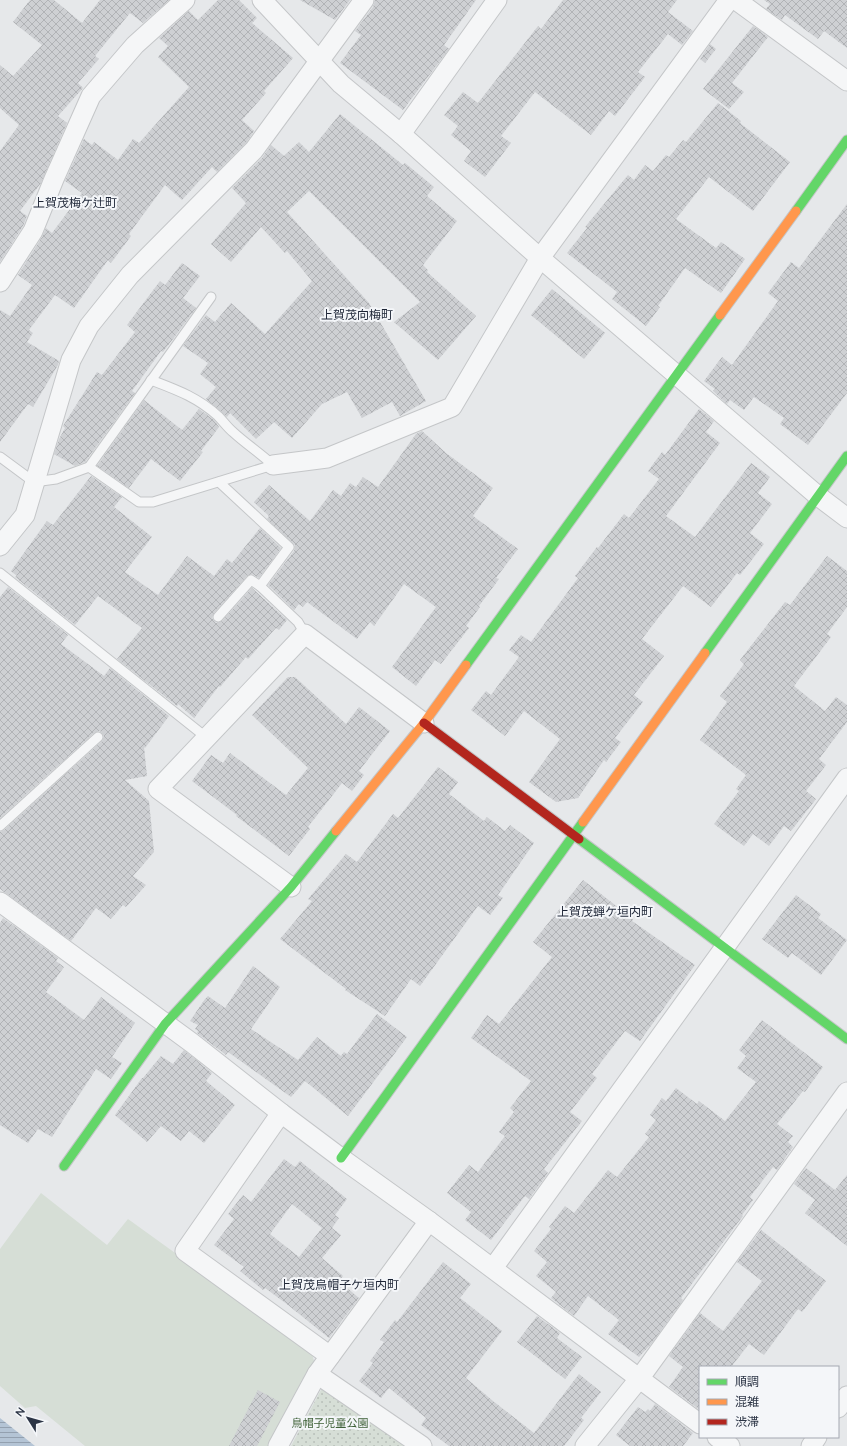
<svg xmlns="http://www.w3.org/2000/svg" width="847" height="1446" font-family="Quicksand,'Noto Sans JP',sans-serif">
  <style>
    .green { fill: url(#green-dots) }
    .pitch { fill: #d6ded6 }
    .water { fill: url(#water-rules) }
    .building { fill: url(#building-cross-hatch); fill-rule: evenodd }
    .lines { fill: none; stroke-linecap: round; stroke-linejoin: round }
    .lane-casing { stroke: #c4c6c8; stroke-width: 11 }
    .street-casing { stroke: #c4c6c8; stroke-width: 21 }
    .fast-casing { stroke: #c4c6c8; stroke-width: 11 }
    .slow-casing { stroke: #c4c6c8; stroke-width: 11 }
    .jam-casing { stroke: #c4c6c8; stroke-width: 11 }
    .lane { stroke: #f5f6f7; stroke-width: 9 }
    .street { stroke: #f5f6f7; stroke-width: 19 }
    .fast { stroke: #63d668; stroke-width: 9 }
    .slow { stroke: #ff974d; stroke-width: 9 }
    .jam { stroke: #b3261e; stroke-width: 9 }
    .labels { text-anchor: middle; dominant-baseline: central; stroke-width: 4; stroke-linejoin: round; paint-order: stroke }
    .park-label { font-size: 11px; fill: #3f6138; stroke: #f4f6f9 }
    .neighbourhood-label { font-size: 12px; fill: #1d2536; stroke: #f4f6f9 }
  </style>
  <defs>
    <pattern id="green-dots" width="8" height="8" patternUnits="userSpaceOnUse"><rect width="8" height="8" fill="#d6ded6"/><path d="M2 2h.1M6 6h.1" fill="none" stroke="#b8bfb9" stroke-width="1.8" stroke-linecap="round"/></pattern>
    <pattern id="water-rules" width="6" height="5" patternUnits="userSpaceOnUse"><rect width="6" height="5" fill="#b4c4d5"/><path d="M0 2.5h6" fill="none" stroke="#93a0af"/></pattern>
    <pattern id="building-cross-hatch" width="8" height="8" patternUnits="userSpaceOnUse"><rect width="8" height="8" fill="#ced0d3"/><path d="M0 0l8 8M0 8l8-8" fill="none" stroke="#b1b3b6"/></pattern>
  </defs>
  <rect width="100%" height="100%" fill="#e6e8ea"/>
  <!-- green -->
  <polygon class="green" points="322,1388 406,1446 291,1446"/>
  <!-- pitch -->
  <polygon class="pitch" points="41,1193 107,1245 128,1219 311,1351 315,1364 269,1446 85,1446 36,1406 25,1408 0,1386 0,1249"/>
  <!-- water -->
  <polygon class="water" points="0,1418 35,1446 0,1446"/>
  <!-- building -->
  <g class="building">
    <polygon points="30,0 54,0 82,23 100,0 169,0 143,23 130,13 95,56 99,59 78,83 83,88 58,116 67,123 41,183 20,211 27,216 23,226 0,262 0,151 19,125 0,108 0,65 13,76 42,45 13,22"/>
    <polygon points="218,0 239,0 257,18 252,23 293,58 264,91 266,93 242,120 254,131 246,143 217,172 212,167 182,200 165,185 129,234 131,236 111,263 108,260 74,308 55,295 29,330 33,333 27,342 59,361 58,365 33,407 28,404 0,442 0,310 10,316 32,285 18,275 42,237 46,228 52,233 82,193 65,181 84,139 92,145 94,142 118,160 133,139 139,143 189,87 158,57 168,46 159,38 189,11 198,20"/>
    <polygon points="300,0 350,0 335,20"/>
    <polygon points="375,0 476,0 444,45 449,49 403,110 340,63 361,35 355,31 373,7"/>
    <polygon points="563,0 677,0 668,12 693,31 682,45 668,34 638,72 645,77 615,116 609,111 591,135 535,92 501,136 511,143 485,177 464,161 471,151 451,135 458,126 444,115 463,92 478,103 538,26 541,29"/>
    <polygon points="764,0 847,0 847,48 824,31 818,39 785,15 782,20 766,9 770,4"/>
    <polygon points="753,26 768,37 732,83 744,92 729,109 703,89"/>
    <polygon points="710,44 716,49 705,63 700,59"/>
    <polygon points="718,103 741,121 740,123 790,162 753,211 709,177 676,219 716,248 721,242 745,259 721,293 685,268 658,306 660,307 646,326 612,299 617,292 567,253 587,228 585,227 628,175 634,180 645,165 653,171 666,155 669,157 683,140 686,142"/>
    <polygon points="340,114 403,165 405,163 434,187 427,196 457,221 423,265 428,270 427,272 476,316 438,360 394,322 420,302 309,191 287,212 369,303 426,401 400,416 392,402 362,418 347,392 322,404 292,438 274,422 256,439 230,413 227,417 206,399 216,387 200,374 208,363 183,346 206,315 215,322 231,303 265,334 312,281 287,251 285,253 261,227 231,262 211,244 246,203 232,188 262,158 271,145 284,156 299,142 309,152"/>
    <polygon points="847,204 847,393 808,445 780,424 784,418 754,397 744,410 730,400 727,404 713,391 715,389 704,381 722,357 732,365 778,301 768,293 791,262 799,268"/>
    <polygon points="182,263 200,276 183,298 196,308 173,339 163,352 161,351 132,391 135,393 85,462 75,466 54,454 59,439 65,428 63,426 97,372 102,375 135,332 127,325 160,281 165,285"/>
    <polygon points="552,289 605,333 584,359 531,315"/>
    <polygon points="144,400 182,430 199,409 214,420 219,427 201,451 203,452 180,481 151,459 129,488 97,466"/>
    <polygon points="699,409 714,421 706,432 720,443 666,516 695,537 751,463 770,477 758,493 772,504 750,533 764,544 740,575 737,573 711,607 683,586 642,639 664,656 634,695 643,702 615,738 621,742 606,762 604,760 578,798 556,802 529,782 560,739 524,711 505,736 471,710 486,691 491,695 519,657 509,650 521,635 531,642 578,578 575,576 597,547 598,548 624,514 629,518 659,479 648,471 662,452 665,455"/>
    <polygon points="422,431 446,453 493,488 473,516 518,549 496,578 499,579 479,606 480,607 466,626 469,628 441,664 435,660 416,686 392,667 436,607 404,584 374,626 370,622 357,639 307,602 303,607 299,604 294,610 268,585 294,551 295,545 267,519 269,516 254,502 269,485 310,521 333,490 341,496 350,483 356,487 363,477 378,487 416,434"/>
    <polygon points="91,476 122,497 114,507 152,537 125,572 158,595 187,556 214,576 227,559 232,563 260,528 281,548 259,578 252,574 247,576 214,613 212,618 216,623 222,621 252,588 287,620 279,630 276,628 248,659 246,657 220,687 219,686 194,718 178,704 177,706 117,659 142,628 98,596 75,625 15,577 17,576 11,571 47,521 53,525"/>
    <polygon points="827,556 847,571 847,607 827,634 831,637 794,686 825,711 836,697 847,705 847,722 819,759 826,765 806,791 816,799 791,831 784,826 769,846 753,834 744,846 714,824 739,791 736,789 746,775 700,740 727,702 720,696 744,664 740,660 785,602 790,605"/>
    <polygon points="8,587 68,635 61,644 104,676 110,668 169,716 145,748 144,747 147,776 125,780 149,801 154,852 133,876 146,885 126,907 123,905 111,919 96,908 71,941 0,889 0,832 4,830 102,741 104,736 100,731 94,733 0,818 0,597"/>
    <polygon points="288,677 295,677 346,724 359,707 390,731 359,771 364,775 352,791 342,783 308,827 310,829 289,856 236,816 237,815 192,781 211,755 223,763 230,753 286,795 308,768 252,715"/>
    <polygon points="438,767 458,782 449,794 484,821 487,817 505,831 510,825 534,843 498,895 503,898 490,915 478,906 420,986 411,979 385,1016 345,990 346,989 280,939 312,901 308,899 346,854 357,862 393,814 398,818"/>
    <polygon points="583,880 633,919 632,921 695,965 640,1041 625,1031 592,1074 597,1078 570,1112 582,1121 544,1169 548,1173 529,1199 525,1196 491,1240 465,1220 471,1212 447,1193 469,1165 478,1172 505,1136 499,1132 514,1112 510,1108 531,1081 471,1038 487,1015 499,1024 552,957 533,942"/>
    <polygon points="796,895 821,914 818,918 847,940 821,975 792,953 788,958 762,939"/>
    <polygon points="3,918 58,958 56,961 64,967 46,992 84,1020 101,997 135,1023 112,1057 122,1063 111,1079 96,1069 52,1137 38,1129 28,1143 0,1125 0,923"/>
    <polygon points="253,966 280,987 251,1029 298,1060 317,1037 341,1056 344,1052 347,1054 377,1014 407,1037 348,1116 305,1081 291,1097 228,1052 226,1055 197,1033 198,1031 195,1029 198,1025 190,1021 205,999 208,996 225,1008"/>
    <polygon points="762,1020 823,1067 805,1092 803,1091 777,1124 793,1136 788,1142 793,1147 788,1154 777,1170 773,1167 750,1197 753,1200 742,1215 743,1216 681,1298 683,1300 652,1343 639,1357 608,1334 619,1320 588,1296 574,1316 551,1298 556,1292 536,1276 547,1262 534,1251 551,1229 549,1227 565,1206 574,1213 608,1170 617,1177 649,1137 645,1134 656,1120 650,1115 662,1098 666,1101 676,1088 697,1104 699,1101 725,1121 756,1082 737,1068 746,1056 739,1050"/>
    <polygon points="184,1050 212,1073 206,1081 235,1105 204,1143 189,1131 181,1141 161,1126 147,1142 115,1115 142,1078 143,1078 161,1056 173,1064"/>
    <path d="M284 1159 295 1167 300 1161 347 1199 335 1215 339 1218 332 1228 341 1235 322 1258 343 1276 339 1281 359 1298 329 1338 288 1305 265 1288 263 1290 240 1271 244 1267 214 1245 234 1219 228 1214 243 1195 251 1202ZM292 1204 322 1228 299 1257 270 1234Z"/>
    <polygon points="806,1168 835,1190 847,1175 847,1246 805,1213 815,1200 794,1184"/>
    <polygon points="761,1230 826,1281 802,1312 798,1309 764,1355 749,1344 731,1367 700,1367 700,1410 669,1387 683,1367 669,1356 700,1313 723,1331 762,1281 737,1262"/>
    <polygon points="443,1262 471,1284 460,1298 502,1331 466,1378 493,1401 534,1433 579,1374 601,1392 581,1418 584,1420 564,1446 449,1446 421,1425 426,1418 389,1388 381,1398 359,1381 373,1363 370,1361 384,1342 380,1340 395,1320 397,1322"/>
    <polygon points="537,1316 560,1333 557,1338 582,1357 565,1379 517,1342"/>
    <polygon points="258,1390 280,1402 257,1446 229,1446"/>
    <polygon points="655,1404 693,1433 683,1446 630,1446 616,1435 638,1407 645,1412 648,1409 650,1411"/>
  </g>
  <g class="lines">
    <defs>
      <g id="lane">
        <path d="M151 380C177 390 197 397 218 416 223 421 227 427 233 432 246 444 260 453 273 465"/>
        <polyline points="0,457 34,482 56,479 89,467 139,502 153,502 273,465"/>
        <polyline points="89,467 211,297"/>
        <polyline points="219,482 289,547 260,586 298,622 305,634"/>
        <polyline points="0,573 207,738"/>
        <polyline points="218,617 251,580 260,586"/>
        <polyline points="0,826 98,737"/>
      </g>
      <g id="street">
        <polyline points="262,0 341,84 401,134 540,258 818,496 847,518"/>
        <polyline points="736,0 847,81"/>
        <polyline points="401,134 497,0"/>
        <polyline points="0,282 33,231 54,179 91,96 135,45 185,0"/>
        <polyline points="273,465 327,458 452,407 540,258 729,0"/>
        <polyline points="0,546 25,515 71,360 89,326 130,275 254,150 364,0"/>
        <polyline points="291,887 158,789 305,634 424,723"/>
        <polyline points="0,902 192,1043 281,1113 341,1158 429,1221 700,1424"/>
        <polyline points="281,1113 185,1251 330,1356"/>
        <polyline points="493,1268 847,778"/>
        <polyline points="317,1374 422,1446"/>
        <polyline points="838,1408 847,1396"/>
        <polyline points="717,1437 730,1446"/>
        <polyline points="278,1446 317,1374 429,1221"/>
        <polyline points="585,1446 639,1379 847,1092"/>
        <polyline points="811,1446 817,1437"/>
      </g>
      <g id="fast">
        <polyline points="796,211 847,140"/>
        <polyline points="705,653 847,456"/>
        <polyline points="466,665 720,315"/>
        <polyline points="579,839 847,1039"/>
        <polyline points="341,1158 583,822"/>
        <polyline points="64,1166 165,1024 291,887 336,831"/>
      </g>
      <g id="slow">
        <polyline points="720,315 796,211"/>
        <polyline points="583,822 705,653"/>
        <polyline points="336,831 424,723 466,665"/>
      </g>
      <polyline id="jam" points="424,723 579,839"/>
    </defs>
    <!-- lane casing -->
    <use href="#lane" class="lane-casing"/>
    <!-- street casing -->
    <use href="#street" class="street-casing"/>
    <!-- fast casing -->
    <use href="#fast" class="fast-casing"/>
    <!-- slow casing -->
    <use href="#slow" class="slow-casing"/>
    <!-- jam casing -->
    <use href="#jam" class="jam-casing"/>
    <!-- lane -->
    <use href="#lane" class="lane"/>
    <!-- street -->
    <use href="#street" class="street"/>
    <!-- fast -->
    <use href="#fast" class="fast"/>
    <!-- slow -->
    <use href="#slow" class="slow"/>
    <!-- jam -->
    <use href="#jam" class="jam"/>
  </g>
  <g class="labels">
    <!-- park labels -->
    <g class="park-label">
      <text x="330" y="1423">鳥帽子児童公園</text>
    </g>
    <!-- neighbourhood labels -->
    <g class="neighbourhood-label">
      <text x="75" y="202">上賀茂梅ケ辻町</text>
      <text x="357" y="314">上賀茂向梅町</text>
      <text x="605" y="911">上賀茂蝉ケ垣内町</text>
      <text x="339" y="1284">上賀茂烏帽子ケ垣内町</text>
    </g>
  </g>
  <!-- legend -->
  <rect x="699" y="1366" width="140" height="72" fill="#f4f6f9" stroke="#a4a8b1"/>
  <rect x="707" y="1379" width="20" height="6" fill="#63d668" stroke="#a4a8b1"/>
  <text x="735" y="1386" font-size="12" fill="#2b3445">順調</text>
  <rect x="707" y="1399" width="20" height="6" fill="#ff974d" stroke="#a4a8b1"/>
  <text x="735" y="1406" font-size="12" fill="#2b3445">混雑</text>
  <rect x="707" y="1419" width="20" height="6" fill="#b3261e" stroke="#a4a8b1"/>
  <text x="735" y="1426" font-size="12" fill="#2b3445">渋滞</text>
  <!-- north arrow -->
  <g transform="translate(28 1418) rotate(307)" stroke="#f4f6f9" stroke-width="3" paint-order="stroke">
  <path d="M0-3L7 15L0 10L-7 15Z" fill="#2b3445"/>
  <text y="-6" font-size="11" font-weight="bold" text-anchor="middle" fill="#2b3445">N</text>
  </g>
</svg>
